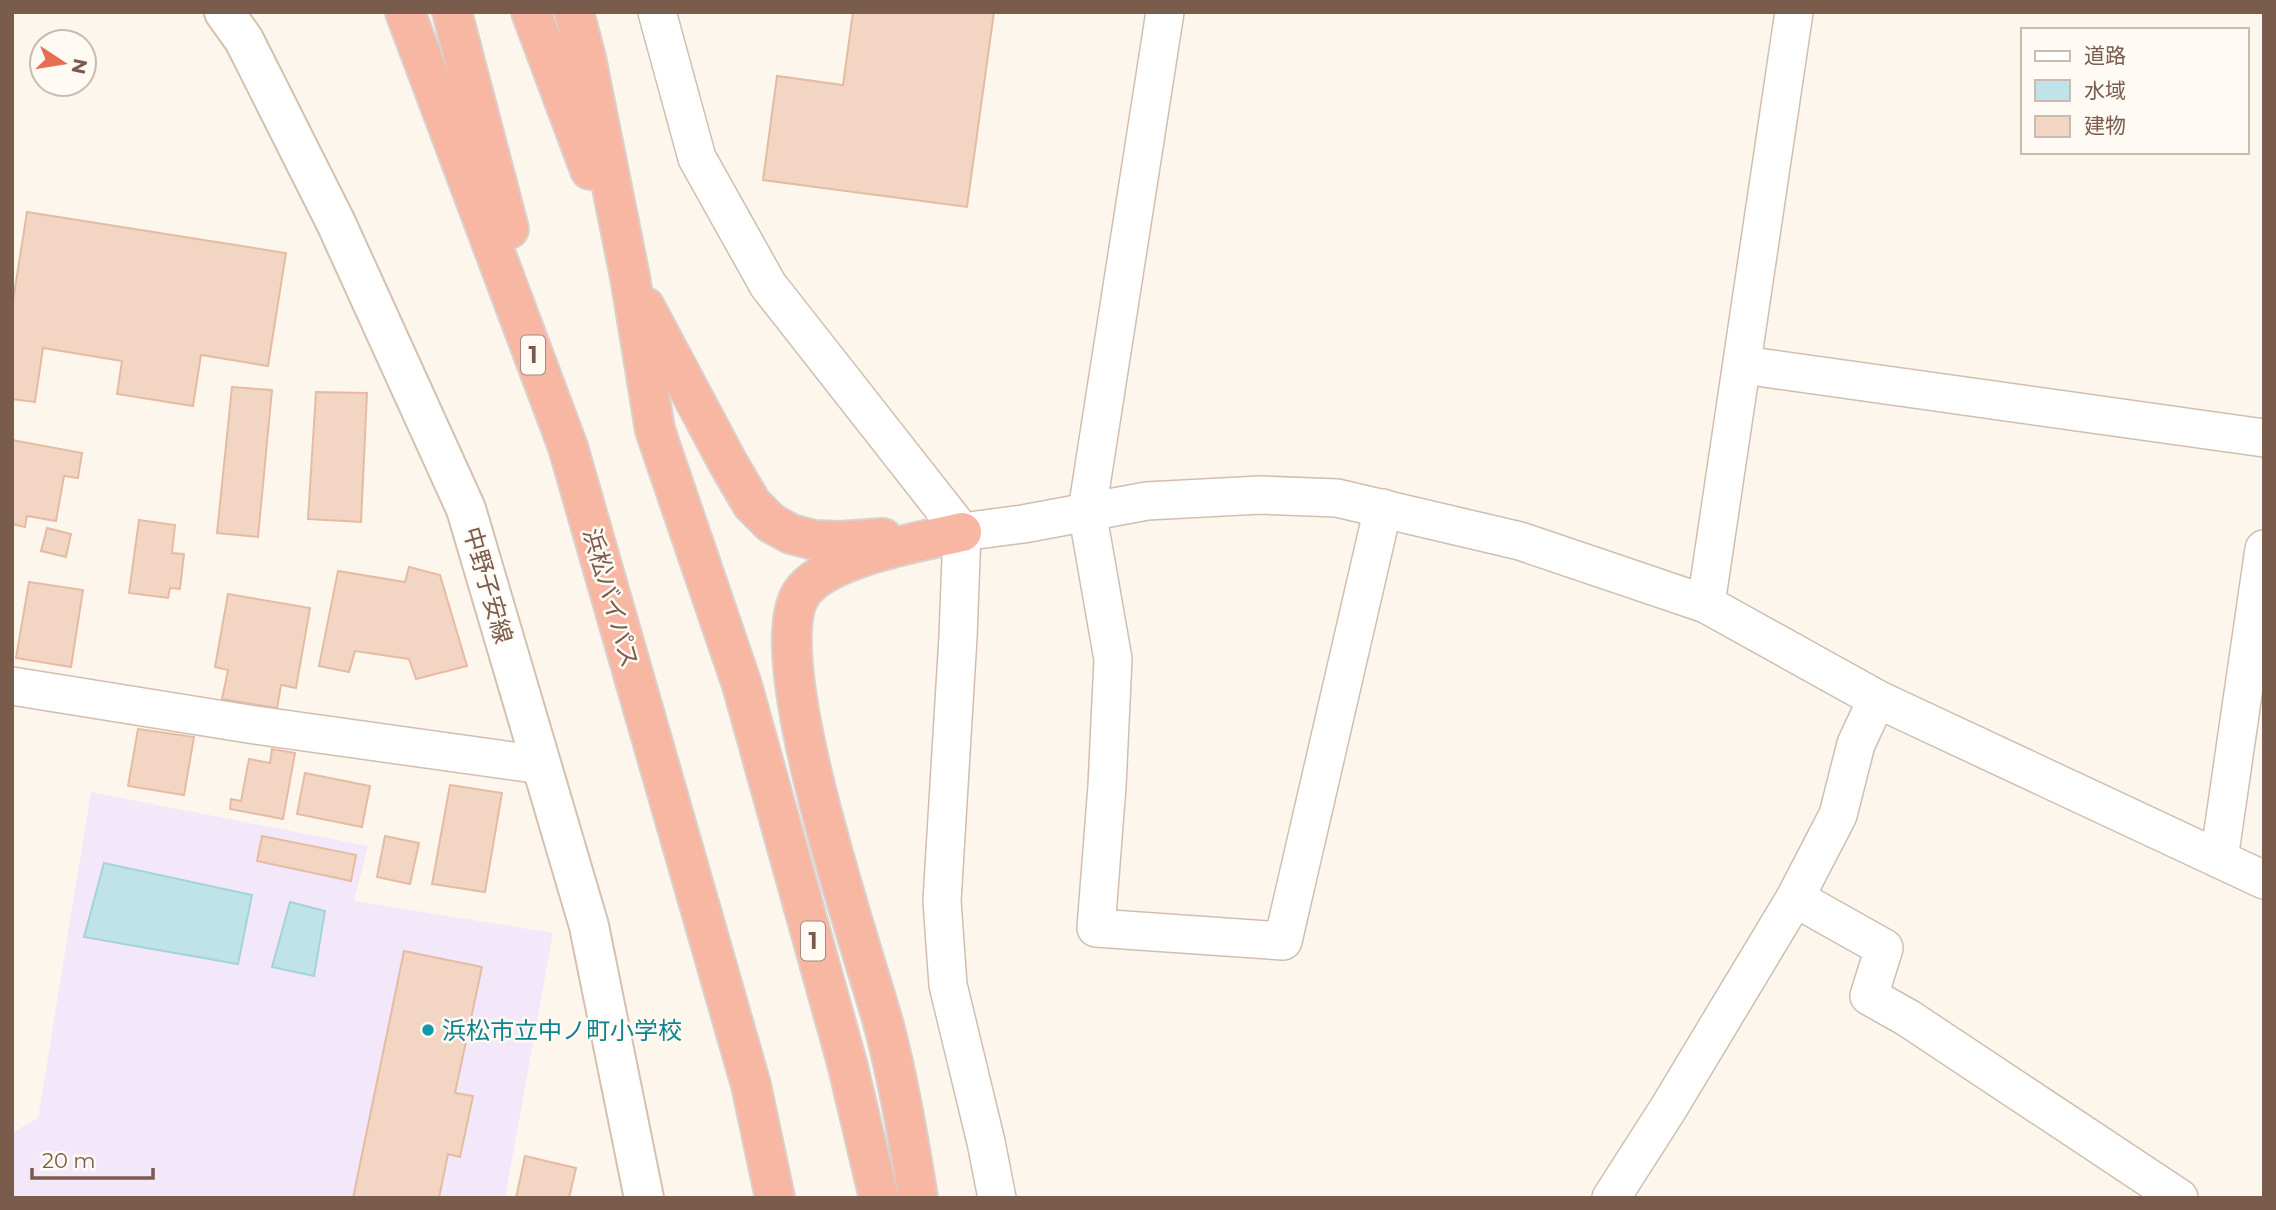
<svg xmlns="http://www.w3.org/2000/svg" width="2276" height="1210" font-family="Montserrat,'Noto Sans JP',sans-serif">
  <style>
    .education { fill: #f3e8fa }
    .water { fill: #bfe3e8; stroke: #a5d3da; stroke-width: 2 }
    .building { fill: #f3d5c3; stroke: #e6bba3; stroke-width: 2 }
    .lines { fill: none; stroke-linecap: round; stroke-linejoin: round }
    .street-casing { stroke: #d1beb0; stroke-width: 40 }
    .secondary-casing { stroke: #d6c0b0; stroke-width: 42 }
    .highway-casing { stroke: #dad1cd; stroke-width: 42 }
    .street { stroke: #fff; stroke-width: 37 }
    .secondary { stroke: #fff; stroke-width: 38 }
    .highway { stroke: #f7b7a3; stroke-width: 38 }
    .culture-dot { fill: #0f9aa8; stroke: #fffaf3; stroke-width: 2.5 }
    .labels { text-anchor: middle; dominant-baseline: central; stroke-width: 5; stroke-linejoin: round; paint-order: stroke }
    .shield { fill: #fffaf3; stroke: #a28b7f; stroke-width: 2 }
    .shield-label { font-size: 23px; font-weight: bold; fill: #7a5c4d }
    .street-label { font-size: 24px; fill: #7a5c4d; stroke: #fffaf3 }
    .culture-label { font-size: 24px; fill: #0d838f; stroke: #fffaf3; text-anchor: start }
  </style>
  <rect width="100%" height="100%" fill="#fdf6ec"/>
  <!-- education -->
  <polygon class="education" points="91,792 368,846 354,901 553,933 505,1198 12,1198 12,1133 38,1118"/>
  <!-- water -->
  <g class="water">
    <polygon points="104,863 252,895 238,964 84,937"/>
    <polygon points="290,902 325,911 314,976 272,967"/>
  </g>
  <!-- building -->
  <g class="building">
    <polygon points="853,12 994,12 967,207 763,180 777,76 843,85"/>
    <polygon points="27,212 286,253 268,366 201,355 193,406 117,394 122,361 43,348 35,402 12,399 12,307"/>
    <polygon points="232,387 272,390 258,537 217,533"/>
    <polygon points="316,392 367,393 361,522 308,519"/>
    <polygon points="12,440 82,453 78,478 64,476 56,521 27,516 25,527 12,524"/>
    <polygon points="139,520 175,525 172,553 184,554 180,589 170,588 168,598 129,593"/>
    <polygon points="47,528 71,534 66,557 41,551"/>
    <polygon points="409,567 440,575 467,666 416,679 409,659 355,651 349,672 319,666 338,571 405,582"/>
    <polygon points="29,582 83,590 71,667 16,658"/>
    <polygon points="228,594 310,608 296,688 281,685 277,708 222,699 228,670 215,667"/>
    <polygon points="138,729 194,737 184,795 128,786"/>
    <polygon points="272,749 295,753 283,819 230,809 231,799 241,801 249,759 270,763"/>
    <polygon points="305,773 370,786 362,827 297,814"/>
    <polygon points="450,785 502,793 485,892 432,884"/>
    <polygon points="262,836 356,855 351,881 257,861"/>
    <polygon points="385,836 419,843 410,884 377,877"/>
    <polygon points="404,951 482,967 455,1093 473,1096 460,1157 448,1154 439,1198 353,1198"/>
    <polygon points="525,1156 576,1168 569,1198 516,1198"/>
  </g>
  <g class="lines">
    <defs>
      <g id="street">
        <polyline points="657,12 697,158 768,285 962,532 958,637 942,901 948,985 986,1142 997,1198"/>
        <polyline points="1165,12 1087,511 1113,659 1107,786 1096,928 1283,941 1383,508"/>
        <polyline points="1743,365 2264,438"/>
        <polyline points="962,532 1023,524 1147,501 1260,495 1337,498 1520,541 1706,604 1877,699 2264,880"/>
        <polyline points="1706,604 1794,12"/>
        <polyline points="12,686 255,725 541,765"/>
        <polyline points="2219,859 2264,549"/>
        <polyline points="1795,898 1884,948 1869,996 1908,1018 2179,1198"/>
        <polyline points="1611,1198 1668,1109 1795,898 1838,815 1856,744 1877,699"/>
      </g>
      <polyline id="secondary" points="224,12 244,40 336,223 466,509 589,926 644,1198"/>
      <g id="highway">
        <polyline points="405,12 568,447 751,1085 775,1198"/>
        <polyline points="452,12 509,229"/>
        <polyline points="531,12 590,170"/>
        <polyline points="574,12 586,58 630,277 655,430 742,685 847,1063 879,1198"/>
        <polyline points="645,307 728,463 752,504 771,523 791,534 814,540 840,541 883,538"/>
        <path d="M918 1198C909 1141 899 1082 884 1026 863 948 761 657 801 594 825 557 920 542 962 532"/>
      </g>
    </defs>
    <!-- street casing -->
    <use href="#street" class="street-casing"/>
    <!-- secondary casing -->
    <use href="#secondary" class="secondary-casing"/>
    <!-- highway casing -->
    <use href="#highway" class="highway-casing"/>
    <!-- street -->
    <use href="#street" class="street"/>
    <!-- secondary -->
    <use href="#secondary" class="secondary"/>
    <!-- highway -->
    <use href="#highway" class="highway"/>
  </g>
  <!-- markers -->
  <circle class="culture-dot" cx="428" cy="1030" r="7"/>
  <g class="labels">
    <!-- shield labels -->
    <g class="shield">
      <rect x="521" y="335.5" width="24" height="39" rx="5"/>
      <rect x="801" y="921.5" width="24" height="39" rx="5"/>
    </g>
    <g class="shield-label">
      <text x="533" y="355">1</text>
      <text x="813" y="941">1</text>
    </g>
    <!-- street labels -->
    <g class="street-label">
      <text transform="translate(488 585) rotate(74)">中野子安線</text>
      <text transform="translate(611 598) rotate(74)">浜松バイパス</text>
    </g>
    <!-- culture labels -->
    <g class="culture-label">
      <text x="442" y="1030">浜松市立中ノ町小学校</text>
    </g>
  </g>
  <!-- border -->
  <rect width="2276" height="1210" fill="none" stroke="#7a5c4d" stroke-width="28"/>
  <!-- legend -->
  <rect x="2021" y="28" width="228" height="126" fill="#fffaf3" stroke="#cabbb1" stroke-width="2"/>
  <rect x="2035" y="51" width="35" height="10" fill="#ffffff" stroke="#cabbb1" stroke-width="2"/>
  <text x="2084" y="63" font-size="21" fill="#7a5c4d">道路</text>
  <rect x="2035" y="80" width="35" height="21" fill="#bfe3e8" stroke="#cabbb1" stroke-width="2"/>
  <text x="2084" y="98" font-size="21" fill="#7a5c4d">水域</text>
  <rect x="2035" y="116" width="35" height="21" fill="#f3d5c3" stroke="#cabbb1" stroke-width="2"/>
  <text x="2084" y="133" font-size="21" fill="#7a5c4d">建物</text>
  <!-- north arrow -->
  <g transform="translate(63 63) rotate(102)"><circle r="33" fill="#fffaf3" stroke="#cabbb1" stroke-width="2"/>
  <path d="M0-5L12 26L0 18L-12 26Z" fill="#e76f51"/>
  <text y="-10" font-size="19" font-weight="bold" text-anchor="middle" fill="#7a5c4d">N</text>
  </g>
  <!-- scale -->
  <path d="M32 1168v10h121v-10" fill="none" stroke="#7a5c4d" stroke-width="3.5"/>
  <text x="42" y="1168" font-size="21" fill="#7a5c4d" stroke="#fffaf3" stroke-width="5" paint-order="stroke">20 m</text>
</svg>
